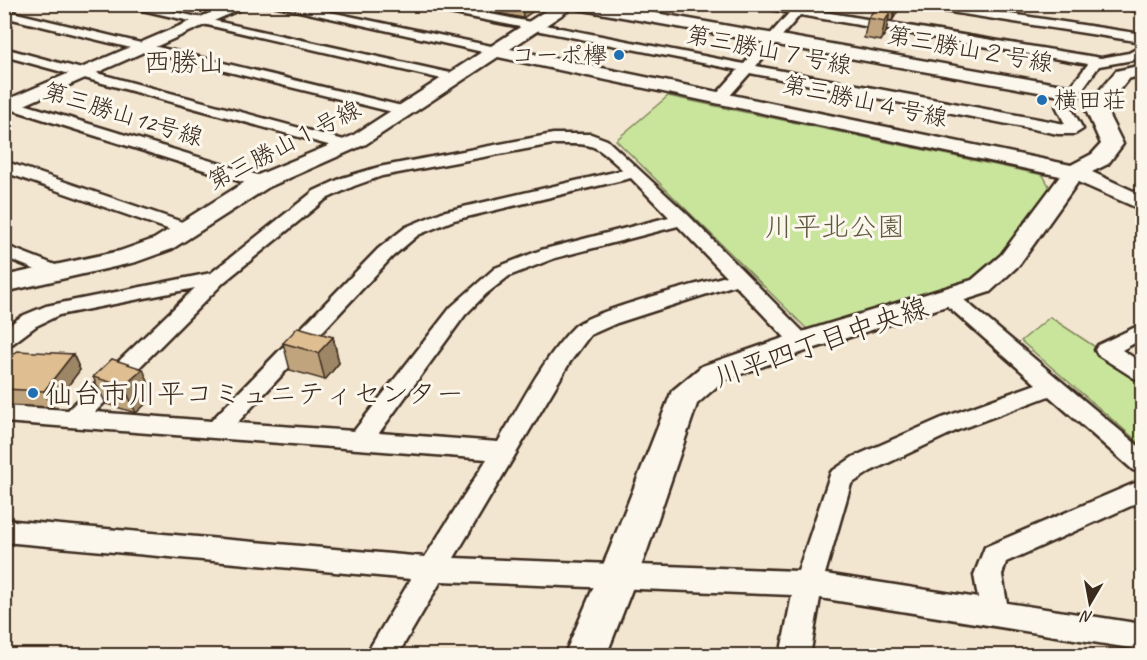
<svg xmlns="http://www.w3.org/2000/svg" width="1147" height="660" font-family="Caveat,'Klee One',sans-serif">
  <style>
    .green { fill: #c9e59c; stroke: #82885d; stroke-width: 1.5 }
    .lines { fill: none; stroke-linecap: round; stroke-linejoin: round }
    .street-casing { stroke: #3b2a1e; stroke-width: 5 }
    .secondary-casing { stroke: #3b2a1e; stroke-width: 5 }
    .street { fill: #fbf7ec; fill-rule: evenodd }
    .secondary { fill: #fbf7ec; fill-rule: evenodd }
    .wall { fill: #c0a47e; stroke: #3b2a1e; stroke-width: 1.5 }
    .shaded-wall { fill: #9c8666; stroke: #3b2a1e; stroke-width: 1.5 }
    .building { fill: #dfbf92; stroke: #3b2a1e; stroke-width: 1.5 }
    .poi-dot { fill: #1f6fb2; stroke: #fbf7ec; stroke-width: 2 }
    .labels { text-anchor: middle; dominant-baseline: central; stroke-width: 6; stroke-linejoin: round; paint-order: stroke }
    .far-street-label { font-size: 24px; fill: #3b2a1e; stroke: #fbf7ec }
    .far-poi-label { font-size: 24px; fill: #3b2a1e; stroke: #fbf7ec; text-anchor: end }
    .far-quarter-label { font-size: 27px; fill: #3b2a1e; stroke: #fbf7ec }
    .park-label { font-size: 28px; fill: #5e593e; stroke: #fbf7ec }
    .street-label { font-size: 28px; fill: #3b2a1e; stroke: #fbf7ec }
    .poi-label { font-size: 28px; fill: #3b2a1e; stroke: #fbf7ec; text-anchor: start }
  </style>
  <rect width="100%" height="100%" fill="#f3e6d1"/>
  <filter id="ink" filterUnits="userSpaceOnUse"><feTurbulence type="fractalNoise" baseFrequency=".0167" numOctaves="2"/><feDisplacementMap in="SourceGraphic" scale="12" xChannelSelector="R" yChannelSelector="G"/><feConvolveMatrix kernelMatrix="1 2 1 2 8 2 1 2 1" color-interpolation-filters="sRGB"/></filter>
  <g filter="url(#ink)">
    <!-- green -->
    <g class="green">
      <polygon points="668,96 1043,175 1050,188 1002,253 973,282 809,331 616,140"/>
      <polygon points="1050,317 1142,378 1142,445 1021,341"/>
    </g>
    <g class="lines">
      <defs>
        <g id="street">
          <polygon points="116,4 139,4 455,74 462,78 455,82"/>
          <polygon points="268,4 292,4 496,47 502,51 496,55"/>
          <path d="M414 4H439L744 64 789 13 749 4 795 7 797 4H808L806 9 1101 58 1129 53 1142 46V55L1133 60 1099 66 1070 106 1083 129 1075 134H1058L750 73 726 100 721 101 714 97 738 70 419 7ZM800 15 1088 64 1056 106 1065 124 756 66Z"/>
          <polygon points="914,4 945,4 1142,34 1142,42 919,7"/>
          <polygon points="1107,4 1142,6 1142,12"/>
          <polygon points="4,10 410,108 412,111 405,115 4,17"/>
          <polygon points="4,48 355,143 357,146 349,151 343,149 4,56"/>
          <polygon points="4,98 267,178 269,182 267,186 255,186 4,107"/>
          <path d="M553 134H591L607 140 688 215 813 342 810 347 802 349 794 347 735 285 617 323 590 335 570 362 454 558 798 571 831 472 853 457 942 418 1036 384 943 302 940 298 943 294H957L1142 449V472L1133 470 1049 396 958 430 871 471 851 484 825 574 978 598 974 575 985 547 1142 480V501L1006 562 1002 575 1007 603 1142 624V650L820 598 810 656H780L792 595 441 581 397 656H365L411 579 4 542V520L425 557 487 459 4 422V406L68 410 195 288 59 315 36 326 12 344 4 346V329L22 316 46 306 211 273 314 191 342 178 379 167ZM553 144C595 144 592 142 623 170L442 212 406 227 378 249 211 421 95 412 224 282 326 199 354 186 382 176ZM631 178 669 217 541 250 495 268 451 307 354 431 237 423 392 257 418 235 454 220ZM678 226 726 276C698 284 590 311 574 327 544 357 520 405 498 442L379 433 465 315 486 294 509 276 555 258Z"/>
          <polygon points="4,161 191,225 194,229 191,233 179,233 4,172"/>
          <polygon points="4,245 63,268 66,272 63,276 56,278 4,257"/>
          <polygon points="1142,324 1142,339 1122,350 1142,363 1142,380 1134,378 1098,355 1095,350 1098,345"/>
        </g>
        <g id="secondary">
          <polygon points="231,4 252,4 4,114 4,101"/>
          <polygon points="556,4 605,4 1079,88 1082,92 1079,96 1072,98 572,8 510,49 1071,165 1092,154 1101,144 1085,108 1088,104 1116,71 1142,65 1142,75 1128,79 1105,108 1123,144 1108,164 1092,172 1142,195 1142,210 1078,182 1019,265 990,292 812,349 724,380 697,404 647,551 606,656 564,656 609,551 672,391 702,366 792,335 972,280 1001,255 1060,176 498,57 366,144 269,187 172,249 136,262 4,292 4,276 120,251 154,239 253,177 352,136"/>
        </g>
      </defs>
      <!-- street casing -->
      <use href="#street" class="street-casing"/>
      <!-- secondary casing -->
      <use href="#secondary" class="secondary-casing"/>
      <!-- street -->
      <use href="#street" class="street"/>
      <!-- secondary -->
      <use href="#secondary" class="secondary"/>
    </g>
    <!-- wall -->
    <g class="wall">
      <polygon points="453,4 544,4 523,18"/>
      <polygon points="880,4 902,4 892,21 888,20 886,32 881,41 864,38 868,18 879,11"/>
      <polygon points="333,337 339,363 325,380 290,370 283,343"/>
      <polygon points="73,354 80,370 52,407 4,405 4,366"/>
      <polygon points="112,359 154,396 136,413 106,404 93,377"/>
    </g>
    <!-- shaded-wall -->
    <g class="shaded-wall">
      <polygon points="523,4 544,4 523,18 522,5"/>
      <polygon points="896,4 902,4 892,21"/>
      <polygon points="890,12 886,32 881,41 885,21"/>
      <polygon points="333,337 339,363 325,380 318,353"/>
      <polygon points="73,354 80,370 52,407 44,391"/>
      <polygon points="143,369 154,396 136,413 124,386"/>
    </g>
    <!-- building -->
    <g class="building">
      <polygon points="874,10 890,12 885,21 868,18"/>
      <polygon points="298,327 333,337 318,353 283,343"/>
      <polygon points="17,351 73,354 44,391 4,389 4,366"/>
      <polygon points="112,359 143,369 124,386 93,377"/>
    </g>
  </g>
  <!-- markers -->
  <g class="poi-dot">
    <circle cx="619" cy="55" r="6"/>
    <circle cx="1042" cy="100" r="6"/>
    <circle cx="33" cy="393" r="6"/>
  </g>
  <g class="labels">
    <!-- far-street labels -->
    <g class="far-street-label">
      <text transform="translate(970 49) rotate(10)">第三勝山２号線</text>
      <text transform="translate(769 50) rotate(11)">第三勝山７号線</text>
      <text transform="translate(865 101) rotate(12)">第三勝山４号線</text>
      <text transform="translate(123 114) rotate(17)">第三勝山12号線</text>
      <text transform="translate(284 145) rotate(-27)">第三勝山１号線</text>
    </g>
    <!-- far-poi labels -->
    <g class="far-poi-label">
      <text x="607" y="55">コーポ欅</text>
      <text x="1054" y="100" text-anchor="start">横田荘</text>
    </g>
    <!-- far-quarter labels -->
    <g class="far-quarter-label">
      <text x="184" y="62">西勝山</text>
    </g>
    <!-- park labels -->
    <g class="park-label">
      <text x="835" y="226">川平北公園</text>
    </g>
    <!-- street labels -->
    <g class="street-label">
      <text transform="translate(821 342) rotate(-19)">川平四丁目中央線</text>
    </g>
    <!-- poi labels -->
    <g class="poi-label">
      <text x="45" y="393">仙台市川平コミュニティセンター</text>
    </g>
  </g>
  <!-- margin -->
  <rect width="1147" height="660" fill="none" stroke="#fbf7ec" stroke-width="24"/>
  <rect x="12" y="12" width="1123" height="636" fill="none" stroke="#3b2a1e" stroke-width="2" filter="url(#ink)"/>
  <!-- north arrow -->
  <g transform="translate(1090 603) rotate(190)" stroke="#fbf7ec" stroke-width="4.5" paint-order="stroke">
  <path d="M0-4.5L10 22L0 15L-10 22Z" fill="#3b2a1e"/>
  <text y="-9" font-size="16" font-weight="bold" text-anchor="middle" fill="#3b2a1e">N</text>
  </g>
</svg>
